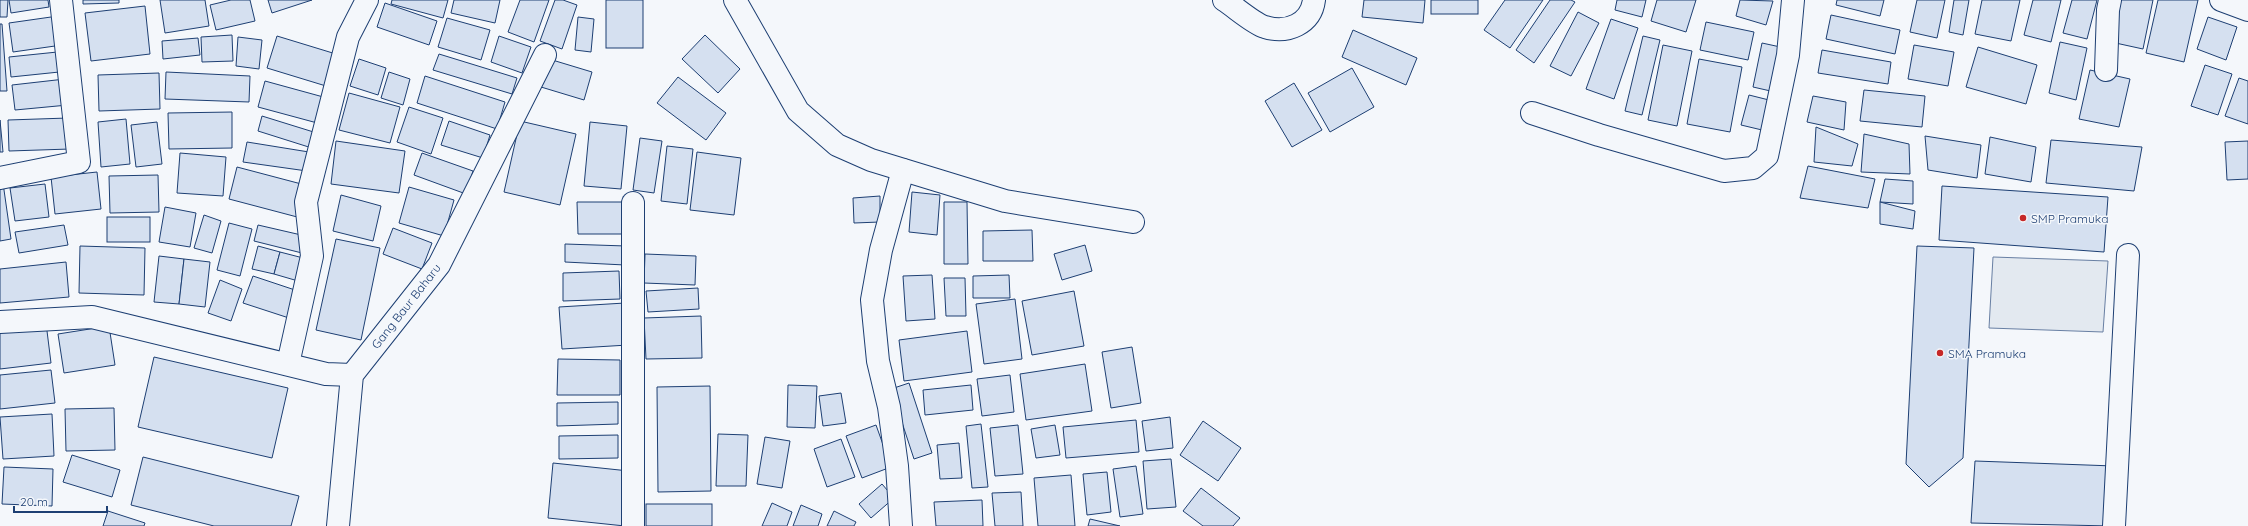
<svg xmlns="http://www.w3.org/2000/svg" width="2248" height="526" font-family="Quicksand,sans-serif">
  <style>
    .green { fill: #e3e9f0; stroke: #687fa3 }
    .building { fill: #d5e0f0; stroke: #1d3f73 }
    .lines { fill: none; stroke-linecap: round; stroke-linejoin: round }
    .minor-casing { stroke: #1d3f73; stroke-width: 24 }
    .minor { stroke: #f4f7fb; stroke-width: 22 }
    .poi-dot { fill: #c62828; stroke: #f4f7fb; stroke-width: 1.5 }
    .labels { text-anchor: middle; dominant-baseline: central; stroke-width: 3; stroke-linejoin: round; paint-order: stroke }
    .poi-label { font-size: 12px; fill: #1d3f73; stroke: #f4f7fb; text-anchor: start }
    .street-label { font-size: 12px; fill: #1d3f73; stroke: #f4f7fb }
  </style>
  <rect width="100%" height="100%" fill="#f4f7fb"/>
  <!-- green -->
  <polygon class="green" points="1993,257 2108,261 2103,332 1989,328"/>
  <!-- building -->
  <g class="building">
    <polygon points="0,0 8,0 7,17 0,17"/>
    <polygon points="9,0 48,0 49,7 11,13"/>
    <polygon points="83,0 119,0 119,3 83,4"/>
    <polygon points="160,0 205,0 209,26 165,33"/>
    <polygon points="231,0 250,0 255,21 216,30 210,5"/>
    <polygon points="268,0 312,0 272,13"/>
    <polygon points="392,0 448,0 443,18 391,4"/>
    <polygon points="454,0 500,0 495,23 451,13"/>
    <polygon points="520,0 549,0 534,42 508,32"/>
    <polygon points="555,0 563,0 577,5 562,49 540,41"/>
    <rect x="606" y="0" width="37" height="48"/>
    <polygon points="1364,0 1425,0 1423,23 1362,17"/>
    <rect x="1431" y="0" width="47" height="14"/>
    <polygon points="1505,0 1543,0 1510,48 1484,30"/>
    <polygon points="1550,0 1571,0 1575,2 1534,63 1516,50"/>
    <polygon points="1617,0 1646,0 1642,17 1615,10"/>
    <polygon points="1657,0 1696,0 1686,32 1651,21"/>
    <polygon points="1740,0 1773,1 1766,25 1736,16"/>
    <polygon points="1837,0 1884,0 1880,16 1836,5"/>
    <polygon points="1917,0 1945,0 1937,38 1910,32"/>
    <polygon points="1954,0 1969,0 1963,35 1949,32"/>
    <polygon points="1982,0 2020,0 2011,41 1975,34"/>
    <polygon points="2033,0 2061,0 2051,42 2024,35"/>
    <polygon points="2072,0 2097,0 2087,39 2063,33"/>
    <polygon points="2120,0 2153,0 2143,49 2111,42"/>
    <polygon points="2158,0 2198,0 2184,62 2146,53"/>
    <polygon points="385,3 437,21 429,45 377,27"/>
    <polygon points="145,6 150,54 91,61 85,13"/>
    <polygon points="1578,12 1599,23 1571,76 1550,66"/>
    <polygon points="1831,15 1900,30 1895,54 1826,39"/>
    <polygon points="58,16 62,45 13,52 9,23"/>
    <polygon points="578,17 594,19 591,52 575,50"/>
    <polygon points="2208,17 2237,27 2226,60 2197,49"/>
    <polygon points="447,18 490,30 481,60 438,47"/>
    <polygon points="1611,19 1638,28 1614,99 1586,89"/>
    <polygon points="1706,22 1754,32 1748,60 1700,50"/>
    <polygon points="0,24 2,24 7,91 0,91"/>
    <polygon points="1353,30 1417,58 1406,85 1342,57"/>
    <polygon points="232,35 233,61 202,62 201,37"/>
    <polygon points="705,35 740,69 718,93 682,59"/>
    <polygon points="277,36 336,54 326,86 267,68"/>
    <polygon points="499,36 531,47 522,73 491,62"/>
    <polygon points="1643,36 1660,40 1642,115 1625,111"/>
    <polygon points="238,37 262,40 259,69 236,66"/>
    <polygon points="198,38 200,55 163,59 162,41"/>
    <polygon points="2060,42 2087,48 2076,100 2049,93"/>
    <polygon points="1762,43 1785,48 1775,92 1753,87"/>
    <polygon points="1663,45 1692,51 1677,126 1648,120"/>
    <polygon points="1914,45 1954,52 1948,86 1908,79"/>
    <polygon points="1978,47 2037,65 2026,104 1966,87"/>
    <polygon points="1822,50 1891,62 1888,84 1818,73"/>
    <polygon points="67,51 69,71 11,77 9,57"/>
    <polygon points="439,54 517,78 512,94 433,70"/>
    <polygon points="359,59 386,68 378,95 350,86"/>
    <polygon points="549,59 592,72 584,100 541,87"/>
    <polygon points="1699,59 1742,67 1730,132 1687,124"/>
    <polygon points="2205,65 2232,74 2218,115 2191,106"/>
    <polygon points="1352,68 1374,107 1330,132 1308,93"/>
    <polygon points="2090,70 2130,79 2119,127 2079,119"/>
    <polygon points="166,72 250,76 249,102 165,99"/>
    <polygon points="389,72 410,79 403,105 381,98"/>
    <polygon points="159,73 160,109 99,111 98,75"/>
    <polygon points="425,76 505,102 497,129 417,103"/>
    <polygon points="678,77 726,113 706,140 657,103"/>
    <polygon points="2239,78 2248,81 2248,124 2225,116"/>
    <polygon points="65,79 68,105 15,110 12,85"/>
    <polygon points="265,81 327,98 321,124 258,107"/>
    <polygon points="1294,83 1322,130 1292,147 1265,101"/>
    <polygon points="1864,90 1925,96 1922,127 1860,121"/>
    <polygon points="349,93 400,107 390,143 339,130"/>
    <polygon points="1749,95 1769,100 1762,130 1741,125"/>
    <polygon points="1813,96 1846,102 1844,130 1807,122"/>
    <polygon points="409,107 443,118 431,154 397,142"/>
    <polygon points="232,112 232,148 169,149 168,113"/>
    <polygon points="262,116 320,134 315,149 258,131"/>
    <polygon points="68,118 70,149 9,151 8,120"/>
    <polygon points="126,119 130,164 101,167 98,122"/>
    <polygon points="0,120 3,152 0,152"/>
    <polygon points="449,121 490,135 483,158 441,145"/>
    <polygon points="520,121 576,134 560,205 504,192"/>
    <polygon points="157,122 162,164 136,167 131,125"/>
    <polygon points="590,122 627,126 621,189 584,186"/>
    <polygon points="1816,127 1858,144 1852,166 1814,162"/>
    <polygon points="1864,134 1909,144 1910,174 1861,172"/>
    <polygon points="1925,136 1981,145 1977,178 1928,170"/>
    <polygon points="1990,137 2036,147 2031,182 1985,174"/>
    <polygon points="640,138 662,141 654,193 633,190"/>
    <polygon points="2051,140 2142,147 2134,191 2046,183"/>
    <polygon points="336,141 405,151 399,193 331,184"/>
    <polygon points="2248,141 2248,179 2227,180 2225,142"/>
    <polygon points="247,142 309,152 307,171 243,162"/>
    <polygon points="667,146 693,149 687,204 661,201"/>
    <polygon points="697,152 741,158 734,215 690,210"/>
    <polygon points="180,153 226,157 223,196 177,193"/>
    <polygon points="422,153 473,171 466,194 414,175"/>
    <polygon points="1808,166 1875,179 1868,208 1800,198"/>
    <polygon points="237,167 309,186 301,218 229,199"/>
    <polygon points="97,172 101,209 55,214 51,177"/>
    <polygon points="158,175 159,212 110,213 109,176"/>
    <polygon points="1885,179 1913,181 1913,204 1880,202"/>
    <polygon points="3,183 11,239 0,241 0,184"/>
    <polygon points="45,184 49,217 15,221 10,188"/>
    <polygon points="1942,186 2108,197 2104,252 1939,240"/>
    <polygon points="409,187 454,200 444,236 399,223"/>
    <polygon points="912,192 940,195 937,235 909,232"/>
    <polygon points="341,195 381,206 373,241 333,231"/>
    <polygon points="880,196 880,222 854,223 853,198"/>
    <polygon points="577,202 632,202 632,234 578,234"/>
    <polygon points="944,202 967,202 968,264 944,264"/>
    <polygon points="1880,202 1915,211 1913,229 1880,224"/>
    <polygon points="165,207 196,213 190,247 159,242"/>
    <polygon points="204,215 221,221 212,253 194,248"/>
    <rect x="107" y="217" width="43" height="25"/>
    <polygon points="229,223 252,229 240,276 217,270"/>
    <polygon points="64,225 68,245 19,253 15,232"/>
    <polygon points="258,225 310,237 306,254 254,241"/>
    <polygon points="393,228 432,243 422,269 383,254"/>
    <polygon points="1032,230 1033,261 983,261 983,231"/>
    <polygon points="336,239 380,248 361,340 316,330"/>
    <polygon points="565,244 626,246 625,265 565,262"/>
    <polygon points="1085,245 1092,271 1062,280 1054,254"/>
    <polygon points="80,246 145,248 144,295 79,293"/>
    <polygon points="258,246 280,252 274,274 252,269"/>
    <polygon points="1917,246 1974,248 1963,458 1929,487 1906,464"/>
    <polygon points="280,252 311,260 305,283 274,274"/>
    <polygon points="645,254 696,256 695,285 644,283"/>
    <polygon points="159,256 184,259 179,304 154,302"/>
    <polygon points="184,259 210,262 205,307 179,304"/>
    <polygon points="66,262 69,297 0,303 0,269"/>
    <polygon points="619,271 620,299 563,301 563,273"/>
    <polygon points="932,275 935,319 906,321 903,276"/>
    <polygon points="1009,275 1010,298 973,298 973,276"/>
    <polygon points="253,276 301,292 292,319 243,303"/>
    <polygon points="944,278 965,278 966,316 946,316"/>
    <polygon points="220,280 242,289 231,321 208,313"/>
    <polygon points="698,288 699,309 648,312 646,291"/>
    <polygon points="1074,291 1084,346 1032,355 1022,301"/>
    <polygon points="1015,299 1022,359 984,364 976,304"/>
    <polygon points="625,303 628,345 562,349 559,307"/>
    <polygon points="701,316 702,358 646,359 644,318"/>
    <polygon points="46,323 51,363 0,369 0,327"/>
    <polygon points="109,326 115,365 64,373 58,334"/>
    <polygon points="967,331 972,372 904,381 899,340"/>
    <polygon points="1132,347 1141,403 1111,408 1102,352"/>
    <polygon points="154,357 288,388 272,458 138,427"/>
    <polygon points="558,359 620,360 620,395 557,395"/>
    <polygon points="1085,364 1092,411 1026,420 1020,374"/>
    <polygon points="51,370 55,403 0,409 0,375"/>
    <polygon points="1010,375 1014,412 982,416 977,379"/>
    <polygon points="909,383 932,453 914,459 891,389"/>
    <polygon points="788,385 817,386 815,428 787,427"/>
    <polygon points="971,385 973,410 925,415 923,390"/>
    <polygon points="710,386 711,491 658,492 657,387"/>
    <polygon points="841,393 846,423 823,426 819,396"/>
    <polygon points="618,402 618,424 557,426 557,403"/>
    <polygon points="114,408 115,450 66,451 65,409"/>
    <polygon points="52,414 54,456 3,459 0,417"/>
    <polygon points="1170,417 1173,448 1146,451 1142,421"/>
    <polygon points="1136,420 1139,452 1066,458 1063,427"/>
    <polygon points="1203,421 1241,448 1218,481 1180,455"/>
    <polygon points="981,424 988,487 972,488 966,426"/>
    <polygon points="876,425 891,467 862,478 846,436"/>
    <polygon points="1018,425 1023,474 995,476 990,428"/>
    <polygon points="1055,425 1060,455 1036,458 1031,429"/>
    <polygon points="718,434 748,435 746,486 716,486"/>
    <polygon points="618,435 618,458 559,459 559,436"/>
    <polygon points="765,437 790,441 782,488 757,484"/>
    <polygon points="841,439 855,477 827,487 814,449"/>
    <polygon points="959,443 962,478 940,479 937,445"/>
    <polygon points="72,455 120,470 112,497 63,482"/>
    <polygon points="143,457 299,496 291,526 214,526 131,505"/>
    <polygon points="1171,459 1176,507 1147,509 1143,461"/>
    <polygon points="1975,461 2114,466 2112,526 1971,523"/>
    <polygon points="553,463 629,471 625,526 548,518"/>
    <polygon points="1136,466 1143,514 1120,517 1113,469"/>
    <polygon points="4,467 53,469 52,506 2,504"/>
    <polygon points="1107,472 1111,512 1087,515 1083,474"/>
    <polygon points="1071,475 1075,526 1038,526 1034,478"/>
    <polygon points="882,484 894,498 871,518 859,504"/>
    <polygon points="1201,488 1240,518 1233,526 1203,526 1183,511"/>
    <polygon points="1021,492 1023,526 995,526 992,493"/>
    <polygon points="982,500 983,526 936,526 934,502"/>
    <polygon points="772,503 792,512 787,526 762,526"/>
    <rect x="646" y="504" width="66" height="22"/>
    <polygon points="801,505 822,514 818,526 793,526"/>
    <polygon points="108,511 145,523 144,526 103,526"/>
    <polygon points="834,511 856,522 854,526 827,526"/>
    <polygon points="1090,519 1120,526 1088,526"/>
  </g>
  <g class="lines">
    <defs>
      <g id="minor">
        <polyline points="735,0 798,111 837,145 871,160 1005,201 1133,222"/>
        <path d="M1224 0C1235 7 1254 24 1265 27 1287 34 1311 24 1314 0"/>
        <polyline points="2221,0 2248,10"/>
        <polyline points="2106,70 2108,10 2110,0"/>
        <polyline points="1532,113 1599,135 1724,171 1753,168 1767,156 1788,55 1793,0"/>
        <polyline points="0,178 79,162 61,0"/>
        <polyline points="0,322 92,317 326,374 352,375"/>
        <polyline points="288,364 312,256 306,202 348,37 367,0"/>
        <polyline points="338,526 352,375 439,265 545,55"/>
        <polyline points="633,526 633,203"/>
        <polyline points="901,526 897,466 889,407 878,361 872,300 881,250 903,170"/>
        <polyline points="2114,526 2128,255"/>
      </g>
    </defs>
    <!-- minor casing -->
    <use href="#minor" class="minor-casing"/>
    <!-- minor -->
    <use href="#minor" class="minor"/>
  </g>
  <!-- markers -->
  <g class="poi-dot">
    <circle cx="2023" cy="218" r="4"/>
    <circle cx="1940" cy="353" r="4"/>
  </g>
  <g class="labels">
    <!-- poi labels -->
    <g class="poi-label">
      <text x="2031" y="218">SMP Pramuka</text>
      <text x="1948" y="353">SMA Pramuka</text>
    </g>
    <!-- street labels -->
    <g class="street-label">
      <text transform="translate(406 306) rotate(-52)">Gang Baur Baharu</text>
    </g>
  </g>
  <!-- scale -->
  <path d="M14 506v6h93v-6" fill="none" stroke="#1d3f73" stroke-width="2"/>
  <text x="20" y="506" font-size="12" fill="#1d3f73" stroke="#f4f7fb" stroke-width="3" paint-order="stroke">20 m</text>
</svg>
